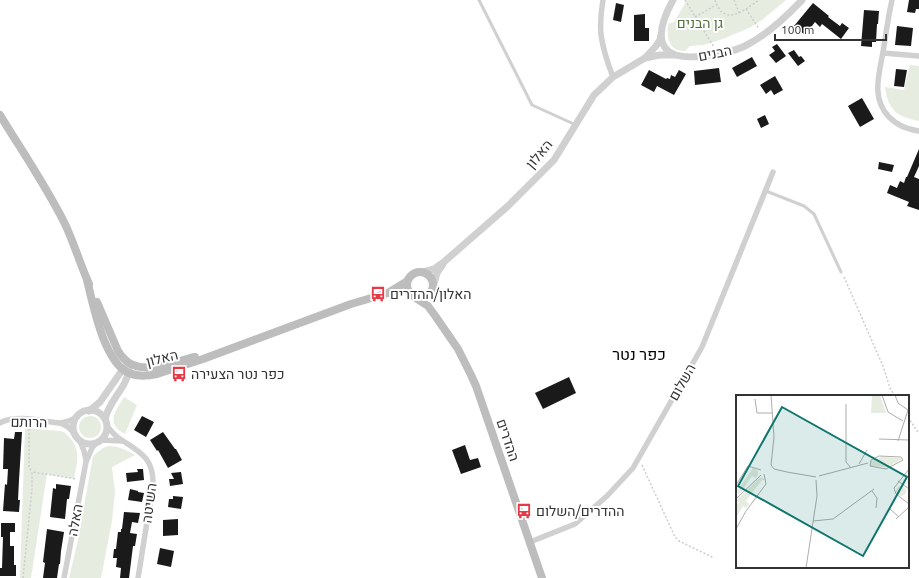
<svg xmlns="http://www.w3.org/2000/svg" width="919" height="578" font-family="Ubuntu,Heebo,sans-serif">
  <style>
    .green { fill: #e6ecdf }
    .building { fill: #1a1a1a }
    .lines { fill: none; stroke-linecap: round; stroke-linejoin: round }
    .path { stroke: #cdcdcd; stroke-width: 1.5; stroke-dasharray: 2 2; stroke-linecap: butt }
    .service { stroke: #d0d0d0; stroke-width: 3 }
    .minor { stroke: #d0d0d0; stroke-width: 5.5 }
    .tertiary { stroke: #d0d0d0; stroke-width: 7 }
    .secondary { stroke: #bdbdbd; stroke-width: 8 }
    .labels { text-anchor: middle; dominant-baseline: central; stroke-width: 4; stroke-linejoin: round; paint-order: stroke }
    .park-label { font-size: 14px; fill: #56703f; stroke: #fff }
    .street-label { font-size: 14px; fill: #333; stroke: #fff }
    .poi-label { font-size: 14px; fill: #333; stroke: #fff; text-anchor: start }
    .quarter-label { font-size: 16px; fill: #000; stroke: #fff }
    .inset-road { fill: none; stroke: #adadad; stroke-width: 1 }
    .view { fill: #0f766e; fill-opacity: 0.15; stroke: #0f766e; stroke-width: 2 }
    .inset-edge { fill: none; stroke: #333; stroke-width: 2 }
  </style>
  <rect width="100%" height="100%" fill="#fff"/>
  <!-- green -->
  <g class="green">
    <path d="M687 0H786L762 20 749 28 725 38 704 45 690 46 685 51C668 51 667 37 668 24L674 22Z"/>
    <path d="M910 65 919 66V121C897 117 888 110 885 87L904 90Z"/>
    <path d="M124 397 137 405 125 434C123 432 119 431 117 428 108 419 119 406 124 397Z"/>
    <circle cx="90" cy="427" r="11"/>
    <path d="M25 428 60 431C65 432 67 435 70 438 82 451 76 464 74 479L47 474 31 578H20Z"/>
    <path d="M108 446C118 446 127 450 135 455L112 467 115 492 112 521 101 578H69L78 540 93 456 103 448Z"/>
  </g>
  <!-- building -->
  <g class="building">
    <polygon points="909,0 919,0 919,9 916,9 915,13 907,12"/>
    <polygon points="616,3 624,5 621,22 613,20"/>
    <polygon points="813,3 829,16 828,17 840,26 842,23 849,28 841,39 822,24 820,27 815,22 805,35 794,26"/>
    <polygon points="864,10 879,11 878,24 877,24 876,42 872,42 872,47 861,46"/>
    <polygon points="645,14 645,28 649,28 649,41 634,41 634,15"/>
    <polygon points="897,26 913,28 911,46 895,45"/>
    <polygon points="777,44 786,56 776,63 769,55 775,51 772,47"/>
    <polygon points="794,50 799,57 801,56 805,61 798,66 788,53"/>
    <polygon points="752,57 757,66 737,77 732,68"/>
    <polygon points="719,68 721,82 695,85 694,71"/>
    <polygon points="896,69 907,70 904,87 894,86"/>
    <polygon points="649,70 666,79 667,78 670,79 671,75 675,77 679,70 686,74 674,95 657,86 654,92 641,85"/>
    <polygon points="775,76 783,90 774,95 771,90 766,94 760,85"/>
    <polygon points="862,98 874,119 860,127 848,106"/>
    <polygon points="765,115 769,124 761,128 757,119"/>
    <polygon points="919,149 919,166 914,177 919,179 919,210 907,206 909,202 887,193 890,185 897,188 900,181 904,183 906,177 907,177"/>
    <polygon points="879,162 894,165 892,172 878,169"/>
    <polygon points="569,377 576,393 543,409 535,393"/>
    <polygon points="142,416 154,422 146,437 134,430"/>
    <polygon points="15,432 22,432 19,480 18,500 20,500 19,512 3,511 5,484 7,485 8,469 3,469 4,438 14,439"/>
    <polygon points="163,432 175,449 176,449 182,460 168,468 158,450 157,451 150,440"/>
    <polygon points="465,445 470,460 478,458 481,467 461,474 452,450"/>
    <polygon points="137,469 143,469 144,480 127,482 126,473 138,472"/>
    <polygon points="181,472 183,484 170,486 169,479 174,479 171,473"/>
    <polygon points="56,484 71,486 69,499 67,499 65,519 50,517 53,488 56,489"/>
    <polygon points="130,489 138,491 138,492 144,493 142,502 128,500"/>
    <polygon points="173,496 183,497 181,509 168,507 169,499 173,499"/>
    <polygon points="124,512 140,513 138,523 132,522 130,533 137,534 135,546 133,546 129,578 120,578 121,568 116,567 117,558 113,558 114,549 116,549 118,532 121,532 121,529 122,529"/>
    <polygon points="178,519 178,535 163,536 163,520"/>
    <polygon points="1,523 15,523 15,532 10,532 10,546 14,546 14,565 16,565 16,576 0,576 0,568 2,568 3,537 1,537"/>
    <polygon points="47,529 64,532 61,551 60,564 59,564 57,578 43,578 45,563 43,562"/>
    <polygon points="160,548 174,551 171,567 157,564"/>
  </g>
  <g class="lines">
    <!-- path -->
    <g class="path">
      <polyline points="685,0 714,47"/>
      <path d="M715 0C724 28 744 10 759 0"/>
      <polyline points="734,0 739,13"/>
      <polyline points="746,9 759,29"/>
      <polyline points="695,17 716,5"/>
      <polyline points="844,277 883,366 890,388 895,396"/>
      <polyline points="908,417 917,431 919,431"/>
      <polyline points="29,425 29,467 32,472"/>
      <polyline points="642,465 675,537 679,541 714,558"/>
      <polyline points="23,578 32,489 32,472 77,479"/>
    </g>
    <!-- service -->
    <g class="service">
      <polyline points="479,0 532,105 576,125"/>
      <polyline points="766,191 804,206 814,214 841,272"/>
    </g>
    <!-- minor -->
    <g class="minor">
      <path d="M603 0C601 11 600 23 601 35 603 49 608 64 613 77"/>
      <path d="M892 0C888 17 886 35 883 52 879 75 871 98 889 117 898 126 907 129 919 131"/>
      <polyline points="883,53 919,56"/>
      <path d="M0 423C15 414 42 421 59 423 66 422 71 421 77 417"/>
      <polyline points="61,423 68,427 74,433"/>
      <path d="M107 426C111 431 115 436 120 439 140 452 154 458 153 485L138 578"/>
      <polyline points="101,440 122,441"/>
      <polyline points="80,441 84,451 86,460"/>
      <polyline points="530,542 575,524 607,496 633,468 702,347 773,172"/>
      <polyline points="64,578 86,462 92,448 96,443"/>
    </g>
    <!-- tertiary -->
    <g class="tertiary">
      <path d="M673 0C653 36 656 62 703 56 718 55 732 52 745 46 767 35 785 18 802 0"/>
      <polyline points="645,58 660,55 674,55"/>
      <polyline points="423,272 434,269 445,261 508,206 554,160 594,95 613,77 645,58 656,46 660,40 661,35"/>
      <polyline points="433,287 437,273 443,264"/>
      <circle cx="90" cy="427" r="17"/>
      <polyline points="89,411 100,402 123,369 130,364"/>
      <path d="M105 419C109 400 128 387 129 368"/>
    </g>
    <!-- secondary -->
    <g class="secondary">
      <path d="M0 115C22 151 46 186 65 224 74 243 80 264 89 284"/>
      <circle cx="420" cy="285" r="13"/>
      <path d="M87 280C93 304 104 363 129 373 138 377 148 376 157 374L203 359 351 304 388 293 406 282"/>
      <polyline points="417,299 428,306 436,317 458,349 471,375 476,386 542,578"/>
      <path d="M97 302 118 351C130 371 147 369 168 364 177 362 186 359 195 357"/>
    </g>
  </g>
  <!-- icons -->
  <defs>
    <symbol id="bus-bare" viewBox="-9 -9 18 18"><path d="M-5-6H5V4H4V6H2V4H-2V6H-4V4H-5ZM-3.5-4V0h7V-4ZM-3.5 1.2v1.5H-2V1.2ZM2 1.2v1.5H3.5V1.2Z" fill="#e63946" stroke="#fff" stroke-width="2.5" paint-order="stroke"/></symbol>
  </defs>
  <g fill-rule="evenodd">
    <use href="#bus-bare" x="367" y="283" width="22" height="22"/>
    <use href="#bus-bare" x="168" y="363" width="22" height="22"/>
    <use href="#bus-bare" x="513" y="500" width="22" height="22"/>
  </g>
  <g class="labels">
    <!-- park labels -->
    <g class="park-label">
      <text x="700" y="23">גן הבנים</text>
    </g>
    <!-- street labels -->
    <g class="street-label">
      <text transform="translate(715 53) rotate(-11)">הבנים</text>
      <text transform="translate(539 154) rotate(-50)">האלון</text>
      <text transform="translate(162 358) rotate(-14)">האלון</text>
      <text transform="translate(682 382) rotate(-60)">השלום</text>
      <text transform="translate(29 422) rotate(1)">הרותם</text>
      <text transform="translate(508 440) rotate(71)">ההדרים</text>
      <text transform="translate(149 503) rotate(-82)">השיטה</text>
      <text transform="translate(75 520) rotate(-80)">האלה</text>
    </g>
    <!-- poi labels -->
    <g class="poi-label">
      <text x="390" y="294">האלון/ההדרים</text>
      <text x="191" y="374">כפר נטר הצעירה</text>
      <text x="536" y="511">ההדרים/השלום</text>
    </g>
    <!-- quarter labels -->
    <g class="quarter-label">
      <text x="639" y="354">כפר נטר</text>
    </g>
  </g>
  <!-- overview -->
  <g transform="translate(736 395)">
    <rect width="173" height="173" fill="#fff"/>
    <path d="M136 0H144L150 18H135ZM146 62 163 63 166 64 152 72 134 71 135 66ZM17 73 22 76V80L19 83 16 81 3 100 1 96ZM24 82 30 85H26L10 106 13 109 10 113 7 111 0 123V110L3 108 1 105ZM160 96a5 5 0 1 1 10 0a5 5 0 1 1-10 0Z" fill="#e6ecdf"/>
    <path class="inset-road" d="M35 0 38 42 35 70 38 74 51 77M146 0 152 17 167 26M159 0 162 8 172 15M19 4 21 18H36M110 9V67L115 73M143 44 173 45M162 46 172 15M143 61 165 62 167 65 150 74 134 71 135 65ZM123 69 131 55M173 74 158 93 160 99 173 109M51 77 80 82M83 81 132 68M162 86 173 94M0 90 12 71 25 75M136 96 141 103 140 113M0 104 25 80M154 114 163 122M160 124 173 112M77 126 97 124 138 94M0 134 10 116 30 89 28 79M70 173 81 101 80 85"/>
    <path class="view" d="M46 12 171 82 127 161 2 91Z"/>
    <rect width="173" height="173" class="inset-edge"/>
  </g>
  <!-- scale -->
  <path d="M775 34v6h111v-6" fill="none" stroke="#333333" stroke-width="2"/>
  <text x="781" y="34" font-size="12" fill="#333333" stroke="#ffffff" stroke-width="3" paint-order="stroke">100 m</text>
</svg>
